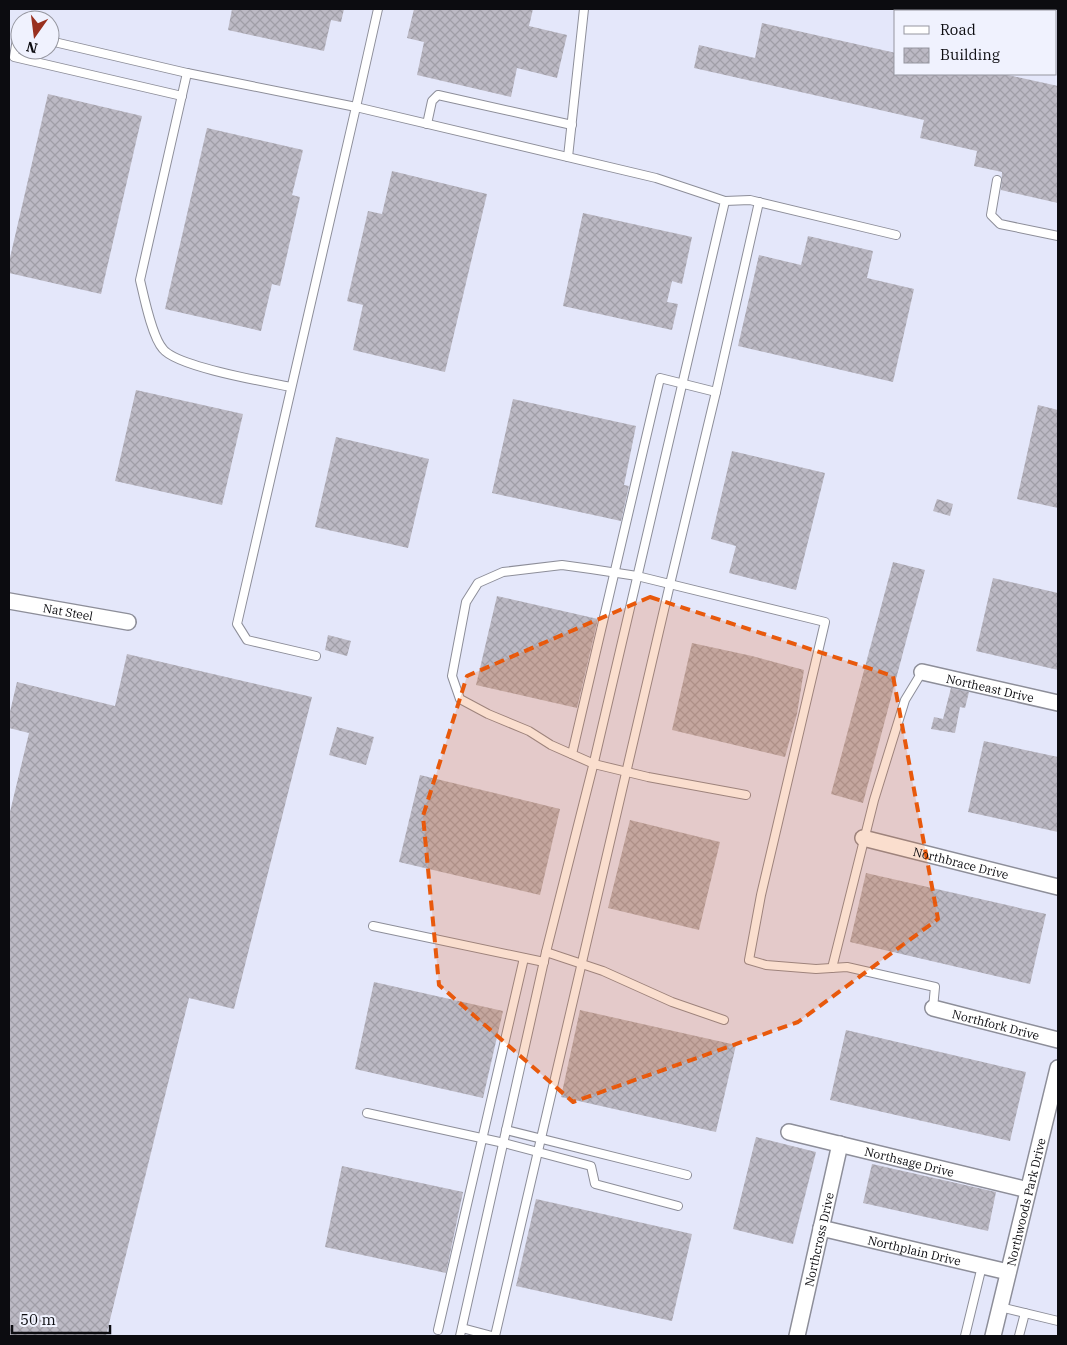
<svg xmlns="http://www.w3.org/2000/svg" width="1067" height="1345" font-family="'IBM Plex Serif',serif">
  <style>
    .built { fill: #e4e7fa; fill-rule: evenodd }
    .building { fill: url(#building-cross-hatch) }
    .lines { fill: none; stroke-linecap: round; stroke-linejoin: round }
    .lane-casing { stroke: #8d8e99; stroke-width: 10 }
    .street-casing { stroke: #8d8e99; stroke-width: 18 }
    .lane { stroke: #fff; stroke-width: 8 }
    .street { stroke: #fff; stroke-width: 15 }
    .marked { fill: #e8590c; fill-opacity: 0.2; stroke: #e8590c; stroke-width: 4; stroke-dasharray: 10 6; stroke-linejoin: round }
    .labels { text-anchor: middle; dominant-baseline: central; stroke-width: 4; stroke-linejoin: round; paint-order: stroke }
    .street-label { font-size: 12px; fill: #0c0c10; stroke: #f0f2fe }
  </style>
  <defs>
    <pattern id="building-cross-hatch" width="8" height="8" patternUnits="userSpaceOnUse" patternTransform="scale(1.25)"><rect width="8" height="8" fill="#bcb9c4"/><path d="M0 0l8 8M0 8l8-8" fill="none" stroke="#a09ea7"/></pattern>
  </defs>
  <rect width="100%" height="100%" fill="#f0f2fe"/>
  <!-- built -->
  <path class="built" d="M9 9H1058V1336H9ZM896 11H1056V74H896ZM20 20H50V50H20Z"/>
  <!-- building -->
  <g class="building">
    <polygon points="232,9 344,9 341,22 331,20 324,51 228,30"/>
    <polygon points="414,9 533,9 529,26 567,35 557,78 517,68 511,97 417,75 424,42 407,38"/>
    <polygon points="762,23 896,53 896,74 1003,74 1058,86 1058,203 1001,190 1002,172 974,166 977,151 920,138 924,120 694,68 699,45 755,58"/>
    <polygon points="48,94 142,116 101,294 9,273 9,262"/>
    <polygon points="207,128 303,150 292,195 300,197 280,286 272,284 261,331 165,309"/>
    <polygon points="392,171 487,194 445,372 353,350 363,305 347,301 368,211 382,214"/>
    <polygon points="583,213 692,237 682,284 672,281 667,302 678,304 672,330 563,306"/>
    <polygon points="808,236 873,251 867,278 914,289 893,382 738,346 759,255 801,265"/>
    <polygon points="136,390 243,414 222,505 115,481"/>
    <polygon points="513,399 636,426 624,485 629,486 621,521 492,493"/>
    <polygon points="1038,405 1058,410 1058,508 1017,499"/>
    <polygon points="336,437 429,459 408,548 315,527"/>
    <polygon points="732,451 825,473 796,590 729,573 736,546 711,539"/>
    <polygon points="937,499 953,504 950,516 933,511"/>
    <polygon points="893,562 925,570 863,803 831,794"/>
    <polygon points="993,578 1058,593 1058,670 976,651"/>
    <polygon points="497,596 598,619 577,708 476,685"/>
    <polygon points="328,635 351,641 347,656 325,650"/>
    <polygon points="692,643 752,656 804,670 797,714 785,757 672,730"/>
    <polygon points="127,654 312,697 234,1009 189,998 106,1336 9,1336 9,816 29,733 9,728 9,716 17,682 115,706"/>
    <polygon points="951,688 969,692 965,708 960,707 955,733 931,729 934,717 943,719"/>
    <polygon points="337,727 374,737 366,765 329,755"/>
    <polygon points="984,741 1058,757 1058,832 968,812"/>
    <polygon points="420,775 560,809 540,895 399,862"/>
    <polygon points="630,820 720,842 699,930 608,908"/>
    <polygon points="866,873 1046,914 1030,984 850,942"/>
    <polygon points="374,982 503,1011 483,1098 355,1069"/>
    <polygon points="580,1010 736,1045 716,1132 561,1097"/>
    <polygon points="846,1030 1026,1072 1010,1141 830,1100"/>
    <polygon points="756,1137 816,1152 793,1244 733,1229"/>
    <polygon points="872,1164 996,1192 988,1231 863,1203"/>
    <polygon points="342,1166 463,1192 446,1273 325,1247"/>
    <polygon points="536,1199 692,1234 672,1321 516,1286"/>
  </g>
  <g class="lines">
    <defs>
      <g id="lane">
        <polyline points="378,9 356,107 656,178 725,201 594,762 546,952 460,1336"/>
        <polyline points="20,34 18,33 14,57 182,96"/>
        <polyline points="50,41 187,73 356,107 237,624 247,640 316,656"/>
        <path d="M187 73 140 280C144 297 152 337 163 349 177 367 266 382 291 387"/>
        <polyline points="427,124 432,101 438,95 572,125"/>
        <polyline points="568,157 584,9"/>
        <polyline points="997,180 991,215 1000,224 1058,236"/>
        <polyline points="725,201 750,200 896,235"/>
        <polyline points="572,754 660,378 716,392 759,202"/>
        <polyline points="746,795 648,777 594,764 551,745 529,731 488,714 460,699 452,676 466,602 478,583 503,572 562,565 591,569 637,576 825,622 761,895 749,960 766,965 816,969 847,967 935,987 933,1008"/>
        <polyline points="373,926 544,962"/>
        <polyline points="546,952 603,971 672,1002 724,1020"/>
        <polyline points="832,968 874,800 905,700 922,672"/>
        <polyline points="367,1113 504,1143 591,1166 595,1184 678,1206"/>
        <polyline points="506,1130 687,1175"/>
        <polyline points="1000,1307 1058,1321"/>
        <polyline points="462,1328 492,1336"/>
        <polyline points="438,1330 524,958"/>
        <polyline points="495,1336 670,584 716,392"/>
        <polyline points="965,1336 982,1266"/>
        <polyline points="1019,1336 1025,1313"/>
      </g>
      <g id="street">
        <path id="s1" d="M9 601 128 622"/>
        <path id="s2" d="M922 672 1058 703"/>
        <path id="s3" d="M863 838 1058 887"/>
        <path id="s4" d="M933 1008 1058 1040"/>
        <path id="s5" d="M789 1132 1028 1190"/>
        <path id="s6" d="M821 1228 1008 1272"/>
        <path id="s7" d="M797 1336 840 1144"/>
        <path id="s8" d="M993 1336 1058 1068"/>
      </g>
    </defs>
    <!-- lane casing -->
    <use href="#lane" class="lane-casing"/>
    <!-- street casing -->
    <use href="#street" class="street-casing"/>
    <!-- lane -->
    <use href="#lane" class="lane"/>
    <!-- street -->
    <use href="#street" class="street"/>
  </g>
  <!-- marked area -->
  <path class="marked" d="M650 597 893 676 938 919 798 1022 573 1102 439 985 423 816 467 676Z"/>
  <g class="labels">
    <!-- street labels -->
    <g class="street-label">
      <text stroke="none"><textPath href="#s1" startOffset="60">Nat Steel</textPath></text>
      <text stroke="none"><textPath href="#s2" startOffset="70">Northeast Drive</textPath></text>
      <text stroke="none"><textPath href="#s3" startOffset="101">Northbrace Drive</textPath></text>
      <text stroke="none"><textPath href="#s4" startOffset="65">Northfork Drive</textPath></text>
      <text stroke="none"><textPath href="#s5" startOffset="124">Northsage Drive</textPath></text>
      <text stroke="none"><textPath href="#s8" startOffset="138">Northwoods Park Drive</textPath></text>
      <text stroke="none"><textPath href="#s7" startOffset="99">Northcross Drive</textPath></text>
      <text stroke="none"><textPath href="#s6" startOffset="96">Northplain Drive</textPath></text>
    </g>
  </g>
  <!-- border -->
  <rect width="1067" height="1345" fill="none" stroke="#0c0c10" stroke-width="20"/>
  <!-- legend -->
  <rect x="894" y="10" width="162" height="65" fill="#f0f2fe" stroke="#95969f"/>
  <rect x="904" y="26" width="25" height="8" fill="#ffffff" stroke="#95969f"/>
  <text x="940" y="35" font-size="15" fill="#0c0c10">Road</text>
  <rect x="904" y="48" width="25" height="15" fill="url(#building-cross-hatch)" stroke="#95969f"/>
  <text x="940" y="60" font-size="15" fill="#0c0c10">Building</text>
  <!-- north arrow -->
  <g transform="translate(35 35) rotate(194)"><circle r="24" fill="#f0f2fe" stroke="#95969f"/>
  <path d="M0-4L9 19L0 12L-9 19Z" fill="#99301f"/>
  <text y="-8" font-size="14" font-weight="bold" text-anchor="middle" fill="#0c0c10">N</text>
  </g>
  <!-- scale -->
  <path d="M12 1325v8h98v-8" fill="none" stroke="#0c0c10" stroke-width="2.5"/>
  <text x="20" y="1325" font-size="15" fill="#0c0c10" stroke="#f0f2fe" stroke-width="4" paint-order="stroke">50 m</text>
</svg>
